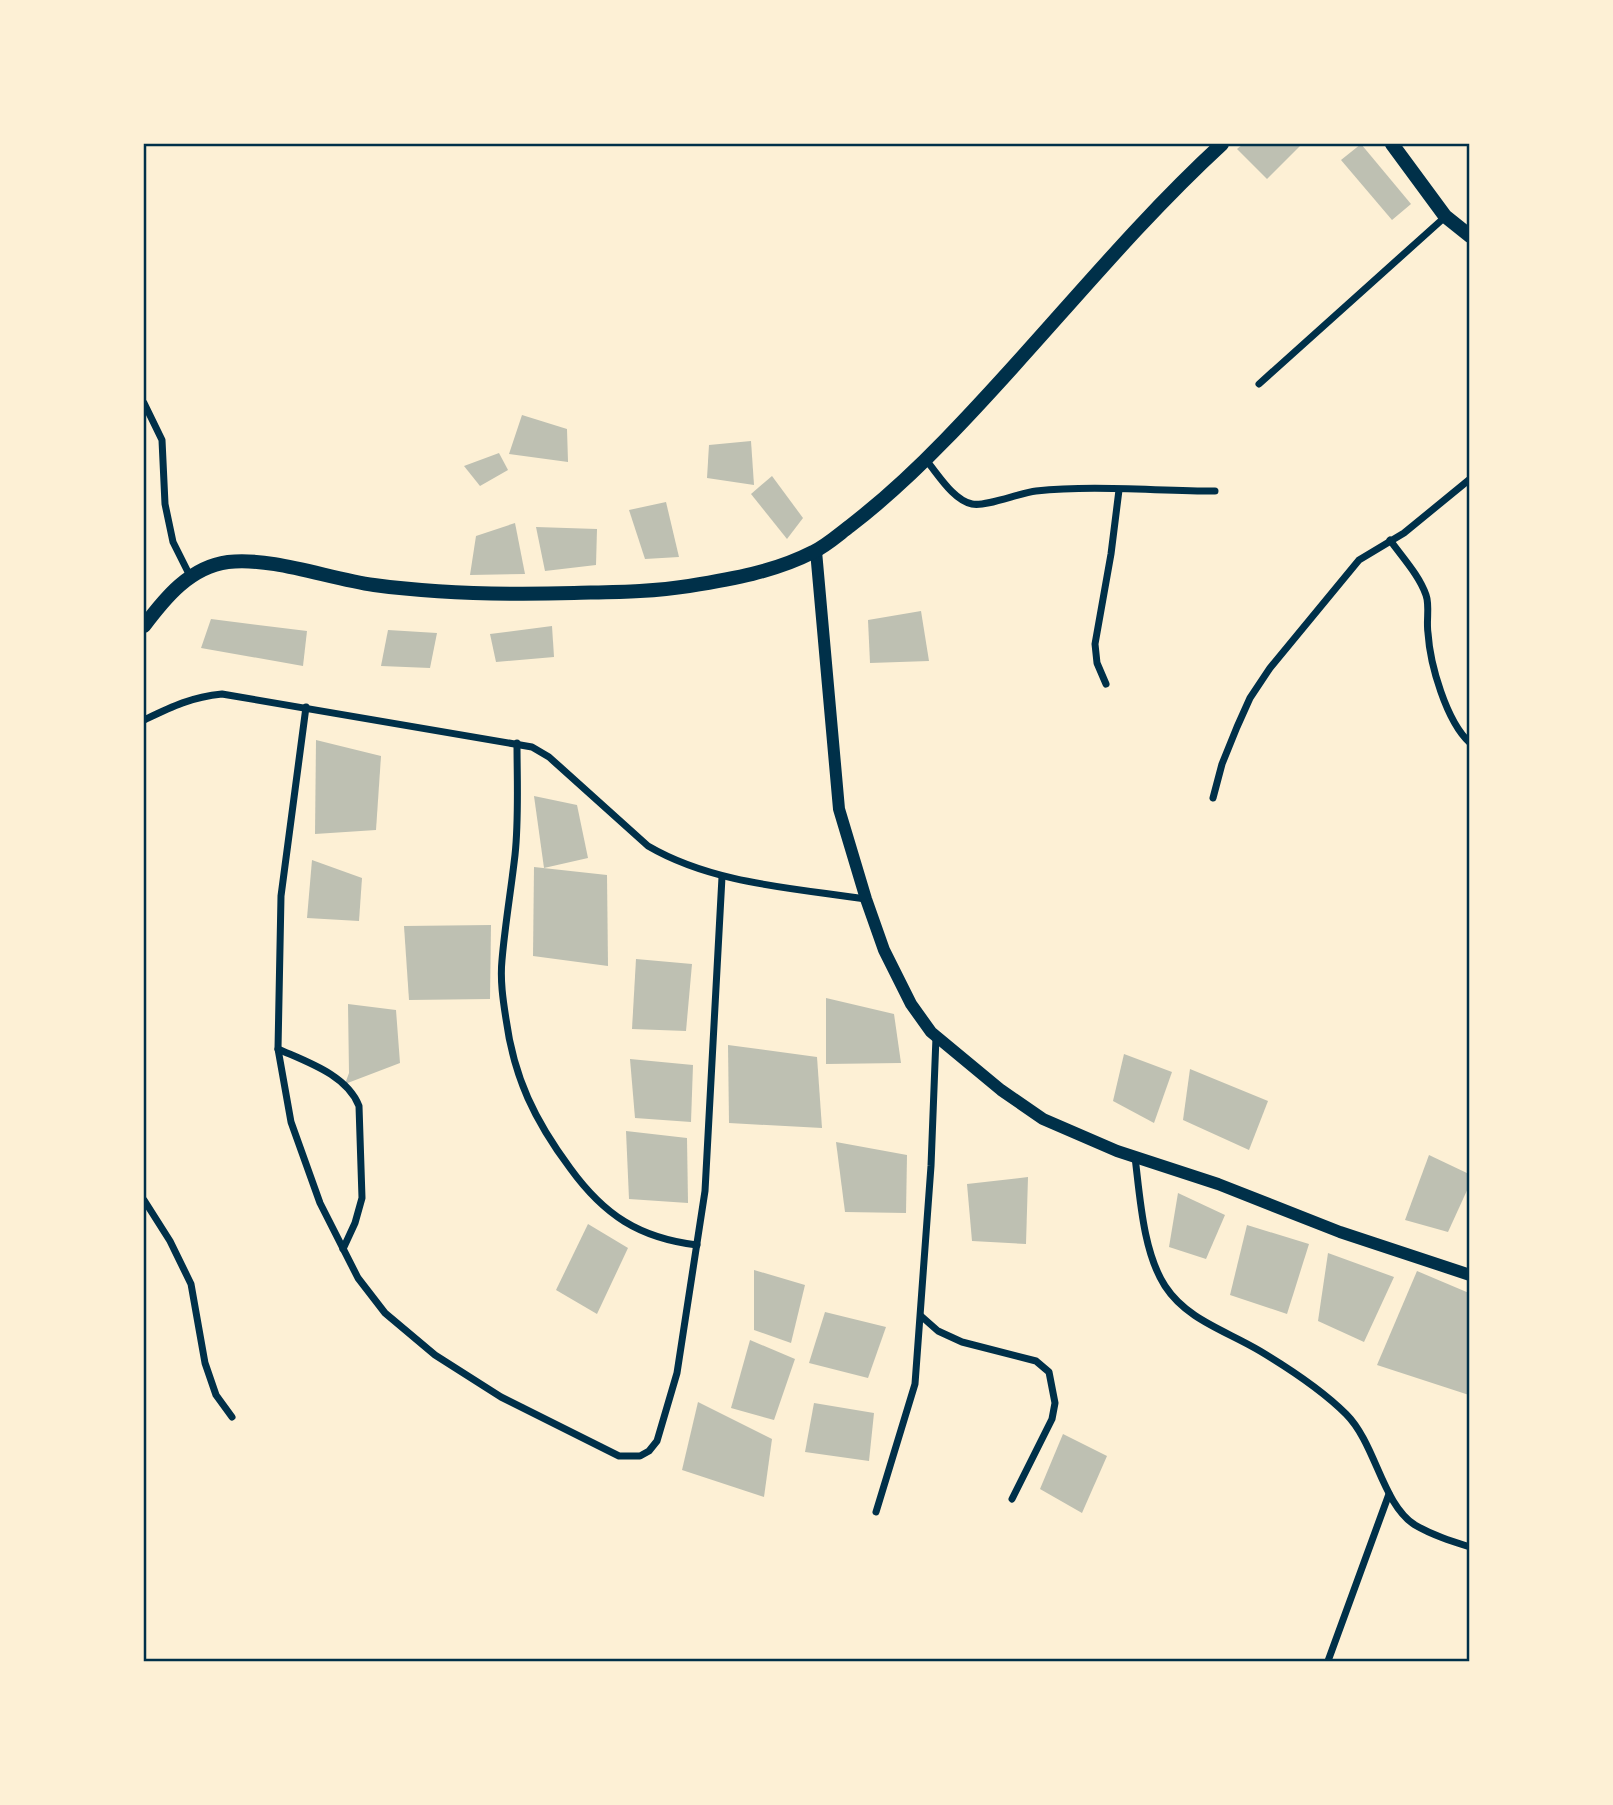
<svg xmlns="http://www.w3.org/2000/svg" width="1613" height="1805" font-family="'Archivo Narrow',sans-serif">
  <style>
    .building { fill: #bec0b2 }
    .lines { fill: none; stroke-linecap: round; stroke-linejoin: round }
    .minor { stroke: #003049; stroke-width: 7 }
    .tertiary { stroke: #003049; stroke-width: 12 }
    .secondary { stroke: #003049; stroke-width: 14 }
    .neatline { fill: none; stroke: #003049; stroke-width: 2.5 }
  </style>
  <rect width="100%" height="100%" fill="#fdf0d5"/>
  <!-- building -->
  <g class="building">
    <polygon points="1243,144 1300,144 1301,145 1267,179 1237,149"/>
    <polygon points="1361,144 1411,204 1392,220 1341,160"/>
    <polygon points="522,415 567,429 568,462 509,454"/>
    <polygon points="751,441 754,485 707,478 709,445"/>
    <polygon points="499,453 508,470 480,486 464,466"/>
    <polygon points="772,476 803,518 787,539 751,494"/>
    <polygon points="666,502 679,557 645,559 629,510"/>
    <polygon points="515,523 525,574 470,575 476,536"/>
    <polygon points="536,527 597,529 596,565 545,571"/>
    <polygon points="921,611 929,661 870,663 868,620"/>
    <polygon points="211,619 307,631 303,666 201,648"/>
    <polygon points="552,626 554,657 496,662 490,634"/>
    <polygon points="388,630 437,633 430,668 381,666"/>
    <polygon points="316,740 381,756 376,830 315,834"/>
    <polygon points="534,796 577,805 588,858 544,868"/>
    <polygon points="312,860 362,878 359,921 307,918"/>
    <polygon points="534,867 607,875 608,966 533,956"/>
    <polygon points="491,925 490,999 409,1000 404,926"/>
    <polygon points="636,959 692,964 686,1031 632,1029"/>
    <polygon points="826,998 894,1014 901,1063 826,1064"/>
    <polygon points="348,1004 396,1010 400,1063 345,1084 349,1073"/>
    <polygon points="728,1045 817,1057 822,1128 729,1123"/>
    <polygon points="1124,1054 1172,1072 1154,1123 1113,1101"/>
    <polygon points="630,1059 693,1065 691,1122 635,1118"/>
    <polygon points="1190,1069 1268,1101 1249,1150 1183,1120"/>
    <polygon points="626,1131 687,1138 688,1203 629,1199"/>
    <polygon points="836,1142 907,1155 906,1213 845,1212"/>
    <polygon points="1429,1155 1469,1174 1469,1186 1448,1232 1405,1220"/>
    <polygon points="1028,1177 1026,1244 972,1241 967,1184"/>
    <polygon points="1178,1193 1225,1215 1206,1259 1169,1247"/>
    <polygon points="588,1224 628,1248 597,1314 556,1290"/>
    <polygon points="1247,1225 1309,1244 1287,1314 1230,1295"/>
    <polygon points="1328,1253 1394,1277 1364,1342 1318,1321"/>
    <polygon points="754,1270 805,1285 791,1343 754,1330"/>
    <polygon points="1417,1271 1469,1293 1469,1395 1377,1365"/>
    <polygon points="825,1312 886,1327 868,1378 809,1363"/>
    <polygon points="750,1340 795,1359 774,1420 731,1408"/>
    <polygon points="698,1402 772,1439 764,1497 682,1470"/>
    <polygon points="814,1403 874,1413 869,1461 805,1452"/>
    <polygon points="1063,1434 1107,1456 1082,1513 1040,1489"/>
  </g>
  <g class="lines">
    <!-- minor -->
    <g class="minor">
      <polyline points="1259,384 1445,217"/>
      <polyline points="144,403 162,440 165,504 173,542 190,576"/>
      <path d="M926 460C938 474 953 500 972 504 986 507 1019 493 1036 491 1093 485 1156 491 1215 491"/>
      <path d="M1390 540C1402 557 1419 575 1426 595 1430 606 1426 621 1428 633 1430 664 1446 721 1470 743"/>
      <polyline points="1106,684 1097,663 1095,644 1111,554 1119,490"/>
      <polyline points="306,707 281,896 278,1049 291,1122 320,1203 358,1278 385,1313 435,1355 501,1397 619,1456 640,1456 649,1451 657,1441 677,1373 705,1191 722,877"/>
      <path d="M144 720C171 707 191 697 222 694L532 747 549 757 648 846C713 884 793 888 866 899"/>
      <path d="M517 743C517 780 519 818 515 855 511 890 505 925 502 960 500 980 503 1000 506 1019 514 1078 535 1121 570 1168 604 1215 639 1238 697 1245"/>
      <polyline points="1213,798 1222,764 1237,727 1250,698 1270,668 1359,560 1404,533 1470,479"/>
      <path d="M278 1049C307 1062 347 1075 359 1106L362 1198 355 1223 343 1249"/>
      <path d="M1135 1157C1140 1197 1143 1252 1165 1286 1187 1320 1227 1331 1260 1351 1290 1369 1321 1389 1346 1414 1376 1444 1382 1504 1415 1525 1432 1535 1451 1541 1470 1547"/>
      <polyline points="144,1200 170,1241 191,1284 205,1363 216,1395 232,1417"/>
      <polyline points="921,1316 938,1331 962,1342 1036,1361 1049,1372 1055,1403 1052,1419 1012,1499"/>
      <polyline points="876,1512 915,1384 931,1166 936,1037"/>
      <polyline points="1328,1661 1389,1494"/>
    </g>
    <!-- tertiary -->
    <polyline class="tertiary" points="816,551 839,809 866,899 884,950 911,1004 931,1032 1001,1090 1043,1119 1117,1151 1218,1184 1340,1232 1470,1275"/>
    <!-- secondary -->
    <g class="secondary">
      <polyline points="1392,144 1445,216 1470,236"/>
      <path d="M144 626C165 598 190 567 228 562 274 557 329 579 374 585 441 594 507 595 574 593 612 592 651 592 689 586 732 579 774 572 813 552 826 546 838 535 850 526 885 499 914 472 945 440 1040 343 1122 236 1222 144"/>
    </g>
  </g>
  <!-- border -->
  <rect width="1613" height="1805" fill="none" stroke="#fdf0d5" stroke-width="290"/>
  <rect x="145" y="145" width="1323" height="1515" class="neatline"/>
</svg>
